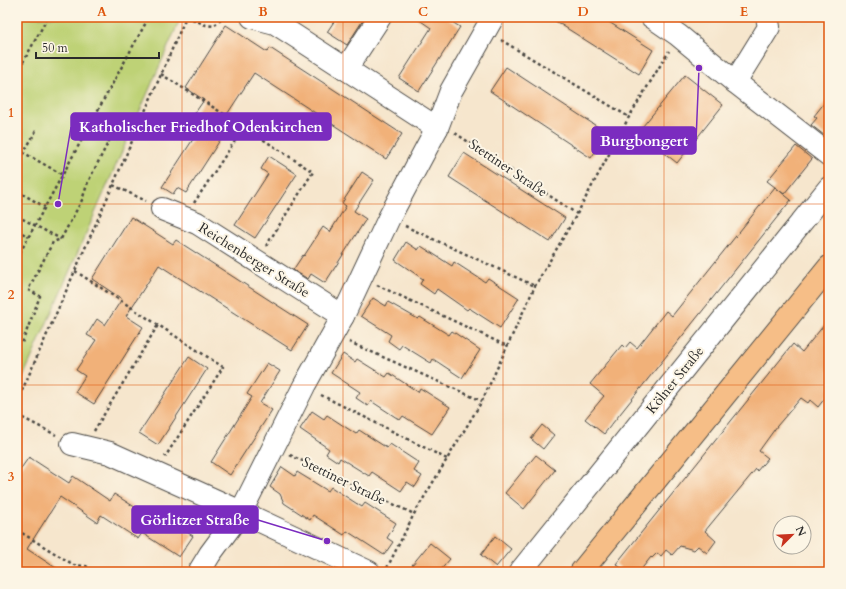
<svg xmlns="http://www.w3.org/2000/svg" width="846" height="589" font-family="Cardo,serif">
  <style>
    .green { fill: #bed276; stroke: #747e50 }
    .building { fill: #f1b179 }
    .lines { fill: none; stroke-linecap: round; stroke-linejoin: round }
    .minor-casing { stroke: #494743; stroke-width: 24 }
    .major-casing { stroke: #494743; stroke-width: 24 }
    .path { stroke: #494743; stroke-width: 2.5; stroke-dasharray: 3 3; stroke-linecap: butt }
    .minor { stroke: #fff; stroke-width: 22 }
    .major { stroke: #f6be87; stroke-width: 22 }
    .grid { fill: none; stroke: #df570e; stroke-width: 1; stroke-opacity: 0.55 }
    .labels { text-anchor: middle; dominant-baseline: central; stroke-width: 4; stroke-linejoin: round; paint-order: stroke }
    .street-label { font-size: 14px; fill: #2b2b2b; stroke: #fcf5e5 }
    .leader { fill: none; stroke: #7b2cbf; stroke-width: 1.5 }
    .callout-dot { fill: #7b2cbf; stroke: #fcf5e5; stroke-width: 1.5 }
    .callout { fill: #7b2cbf; stroke: #7b2cbf; stroke-width: 1.5 }
    .callout-label { font-size: 15px; text-anchor: middle; font-weight: bold; fill: #fff }
    .neatline { fill: none; stroke: #df570e; stroke-width: 1.5 }
    .grid-label { font-size: 13px; text-anchor: middle; font-weight: bold; fill: #df570e }
  </style>
  <rect width="100%" height="100%" fill="#fcf5e5"/>
  <filter id="ink" filterUnits="userSpaceOnUse"><feTurbulence type="fractalNoise" baseFrequency=".025" numOctaves="2"/><feDisplacementMap in="SourceGraphic" scale="8" xChannelSelector="R" yChannelSelector="G"/><feConvolveMatrix kernelMatrix="1 2 1 2 8 2 1 2 1" color-interpolation-filters="sRGB"/></filter>
  <filter id="wash" filterUnits="userSpaceOnUse"><feTurbulence type="fractalNoise" baseFrequency=".012" numOctaves="4" result="noise"/><feDisplacementMap in="SourceGraphic" scale="16" xChannelSelector="R" yChannelSelector="G"/><feGaussianBlur stdDeviation="0.9" result="paint"/><feColorMatrix in="noise" values="0 0 0 0 0 0 0 0 0 0 0 0 0 0 0 0 0 1.4 0 .05"/><feComposite in="paint" operator="in"/></filter>
  <g filter="url(#wash)">
    <rect width="100%" height="100%" fill="#f6e6cd"/>
    <!-- green -->
    <polygon class="green" points="17,17 181,17 17,391"/>
    <g id="blocks">
      <!-- building -->
      <g class="building">
        <polygon points="337,17 365,17 347,45 327,32"/>
        <polygon points="415,17 444,17 460,27 419,91 399,78 431,28"/>
        <polygon points="549,17 601,17 653,50 639,74"/>
        <polygon points="226,25 267,52 270,48 402,134 386,159 254,73 224,119 231,123 186,193 177,188 173,194 162,187 199,130 192,125 198,115 195,113 204,100 186,88"/>
        <polygon points="506,67 607,133 591,158 490,91"/>
        <polygon points="685,75 723,105 677,163 638,132"/>
        <polygon points="829,97 829,139 811,125 817,118 814,116"/>
        <polygon points="796,146 812,159 784,194 767,181"/>
        <polygon points="464,153 565,218 550,242 449,177"/>
        <polygon points="269,156 297,174 255,238 235,225 268,174 261,169"/>
        <polygon points="362,172 374,180 354,211 366,219 325,283 311,274 308,279 293,270 303,255 304,256 323,227 330,232 346,206 342,203"/>
        <polygon points="775,187 791,200 604,434 585,419 604,396 590,384 622,345 625,348 630,342 637,348 666,311 672,316"/>
        <polygon points="131,217 173,244 176,240 308,325 292,350 159,265 126,316 143,327 94,404 75,392 85,376 76,370 96,340 87,335 97,319 105,325 122,299 92,279"/>
        <polygon points="406,242 418,250 421,246 452,266 454,262 485,282 488,278 519,298 500,328 469,308 467,310 437,289 434,294 420,284 423,279 395,260"/>
        <polygon points="373,298 386,306 388,302 418,319 420,317 449,335 452,331 480,350 462,378 433,359 431,363 402,345 399,349 388,341 391,335 361,316"/>
        <polygon points="829,319 829,393 818,407 810,400 808,403 801,398 777,426 759,451 768,458 757,471 756,469 705,531 716,541 707,553 698,546 694,550 680,546 672,555 666,550 661,556 657,553 652,558 651,557 639,572 626,572 616,564 793,344 802,352"/>
        <polygon points="343,354 355,362 357,359 386,377 389,373 418,392 420,388 450,407 432,434 403,416 400,420 371,401 368,406 356,398 360,392 331,373"/>
        <polygon points="189,357 207,369 158,445 139,433"/>
        <polygon points="267,363 280,371 260,403 272,410 230,475 211,462 252,397 247,394"/>
        <polygon points="312,411 324,419 327,415 356,434 359,430 387,448 390,444 419,463 414,471 422,476 415,487 407,482 401,491 372,472 369,476 340,458 338,462 326,454 329,449 300,429"/>
        <polygon points="542,425 554,435 543,449 531,439"/>
        <polygon points="536,455 555,470 524,509 505,493"/>
        <polygon points="29,457 69,483 73,476 110,501 114,494 152,518 156,512 193,536 179,557 142,533 138,539 101,515 97,522 60,497 27,549 62,572 17,572 17,474"/>
        <polygon points="282,467 295,476 297,472 328,491 331,487 362,507 365,503 396,523 387,538 393,542 384,555 347,531 344,535 313,515 310,520 284,503 280,494 270,487"/>
        <polygon points="495,536 511,549 496,567 481,555"/>
        <polygon points="430,543 450,559 439,572 421,572 412,565"/>
      </g>
    </g>
  </g>
  <g filter="url(#ink)">
    <use href="#blocks" fill-opacity="0" stroke="#494743" stroke-width="1"/>
    <g class="lines">
      <defs>
        <g id="minor">
          <polyline points="252,17 275,23 437,128"/>
          <polyline points="652,17 678,35 735,82 829,155"/>
          <polyline points="346,69 380,17"/>
          <polyline points="735,82 769,27 767,17"/>
          <polyline points="162,209 197,223 343,316"/>
          <polyline points="72,444 110,453 241,512 369,572"/>
          <polyline points="199,572 210,554 241,512 304,386 343,316 389,218 437,128 451,91 493,17"/>
          <polyline points="520,572 829,188"/>
        </g>
        <polyline id="major" points="581,572 829,267"/>
      </defs>
      <!-- minor casing -->
      <use href="#minor" class="minor-casing"/>
      <!-- major casing -->
      <use href="#major" class="major-casing"/>
      <!-- path -->
      <g class="path">
        <polyline points="187,17 206,25 214,26 223,17"/>
        <polyline points="501,40 629,117"/>
        <polyline points="17,73 48,17"/>
        <polyline points="161,74 244,127"/>
        <polyline points="455,133 577,214"/>
        <polyline points="17,149 63,175"/>
        <polyline points="17,165 37,129"/>
        <polyline points="113,185 146,201"/>
        <polyline points="17,191 45,207"/>
        <polyline points="194,203 244,127 313,172 266,246"/>
        <polyline points="17,216 61,239"/>
        <polyline points="405,226 535,286"/>
        <polyline points="17,230 29,237"/>
        <polyline points="17,258 149,17"/>
        <polyline points="75,271 223,367 165,457"/>
        <polyline points="377,285 507,346"/>
        <polyline points="17,341 22,343 40,296 28,290 53,242 61,239 82,200 88,182 114,131 93,118"/>
        <polyline points="349,342 482,401"/>
        <polyline points="321,395 447,459"/>
        <polyline points="17,402 113,185 186,17"/>
        <polyline points="17,415 56,435"/>
        <polyline points="94,431 158,325"/>
        <polyline points="290,455 414,514"/>
        <polyline points="17,530 74,565 86,566 96,572"/>
        <polyline points="387,568 414,514 482,401 535,286 577,214 629,117 669,51"/>
      </g>
      <!-- minor -->
      <use href="#minor" class="minor"/>
      <!-- major -->
      <use href="#major" class="major"/>
    </g>
  </g>
  <!-- grid -->
  <path class="grid" d="M182 17V572M343 17V572M503 17V572M664 17V572M17 204H829M17 385H829"/>
  <g class="labels">
    <!-- street labels -->
    <g class="street-label">
      <text transform="translate(508 168) rotate(34)">Stettiner Straße</text>
      <text transform="translate(254 260) rotate(32)">Reichenberger Straße</text>
      <text transform="translate(675 380) rotate(-51)">Kölner Straße</text>
      <text transform="translate(344 481) rotate(26)">Stettiner Straße</text>
    </g>
  </g>
  <!-- callouts -->
  <path class="leader" d="M58 204L71 127M699 68L696 141M327 541L258 520"/>
  <g class="callout-dot">
    <circle cx="58" cy="204" r="4"/>
    <circle cx="699" cy="68" r="4"/>
    <circle cx="327" cy="541" r="4"/>
  </g>
  <g class="callout">
    <rect x="71" y="113" width="260" height="27" rx="4"/>
    <rect x="592" y="127" width="104" height="27" rx="4"/>
    <rect x="132" y="506" width="126" height="27" rx="4"/>
  </g>
  <g class="callout-label">
    <text x="201" y="132">Katholischer Friedhof Odenkirchen</text>
    <text x="644" y="146">Burgbongert</text>
    <text x="195" y="525">Görlitzer Straße</text>
  </g>
  <!-- margin -->
  <rect width="846" height="589" fill="none" stroke="#fcf5e5" stroke-width="44"/>
  <!-- north arrow -->
  <g transform="translate(792 535) rotate(66)"><circle r="19" fill="#fcf5e5" stroke="#a8a49b"/>
  <path d="M0-3L7 15L0 10L-7 15Z" fill="#c8321e"/>
  <text y="-6" font-size="11" font-weight="bold" text-anchor="middle" fill="#2b2b2b">N</text>
  </g>
  <!-- scale -->
  <path d="M36 52v6h123v-6" fill="none" stroke="#2b2b2b" stroke-width="2"/>
  <text x="42" y="52" font-size="12" fill="#2b2b2b" stroke="#fcf5e5" stroke-width="3" paint-order="stroke">50 m</text>
  <rect x="22" y="22" width="802" height="545" class="neatline"/>
  <g class="grid-label">
    <text x="102" y="16">A</text>
    <text x="263" y="16">B</text>
    <text x="423" y="16">C</text>
    <text x="583" y="16">D</text>
    <text x="744" y="16">E</text>
    <text x="11" y="117">1</text>
    <text x="11" y="299">2</text>
    <text x="11" y="481">3</text>
  </g>
</svg>
